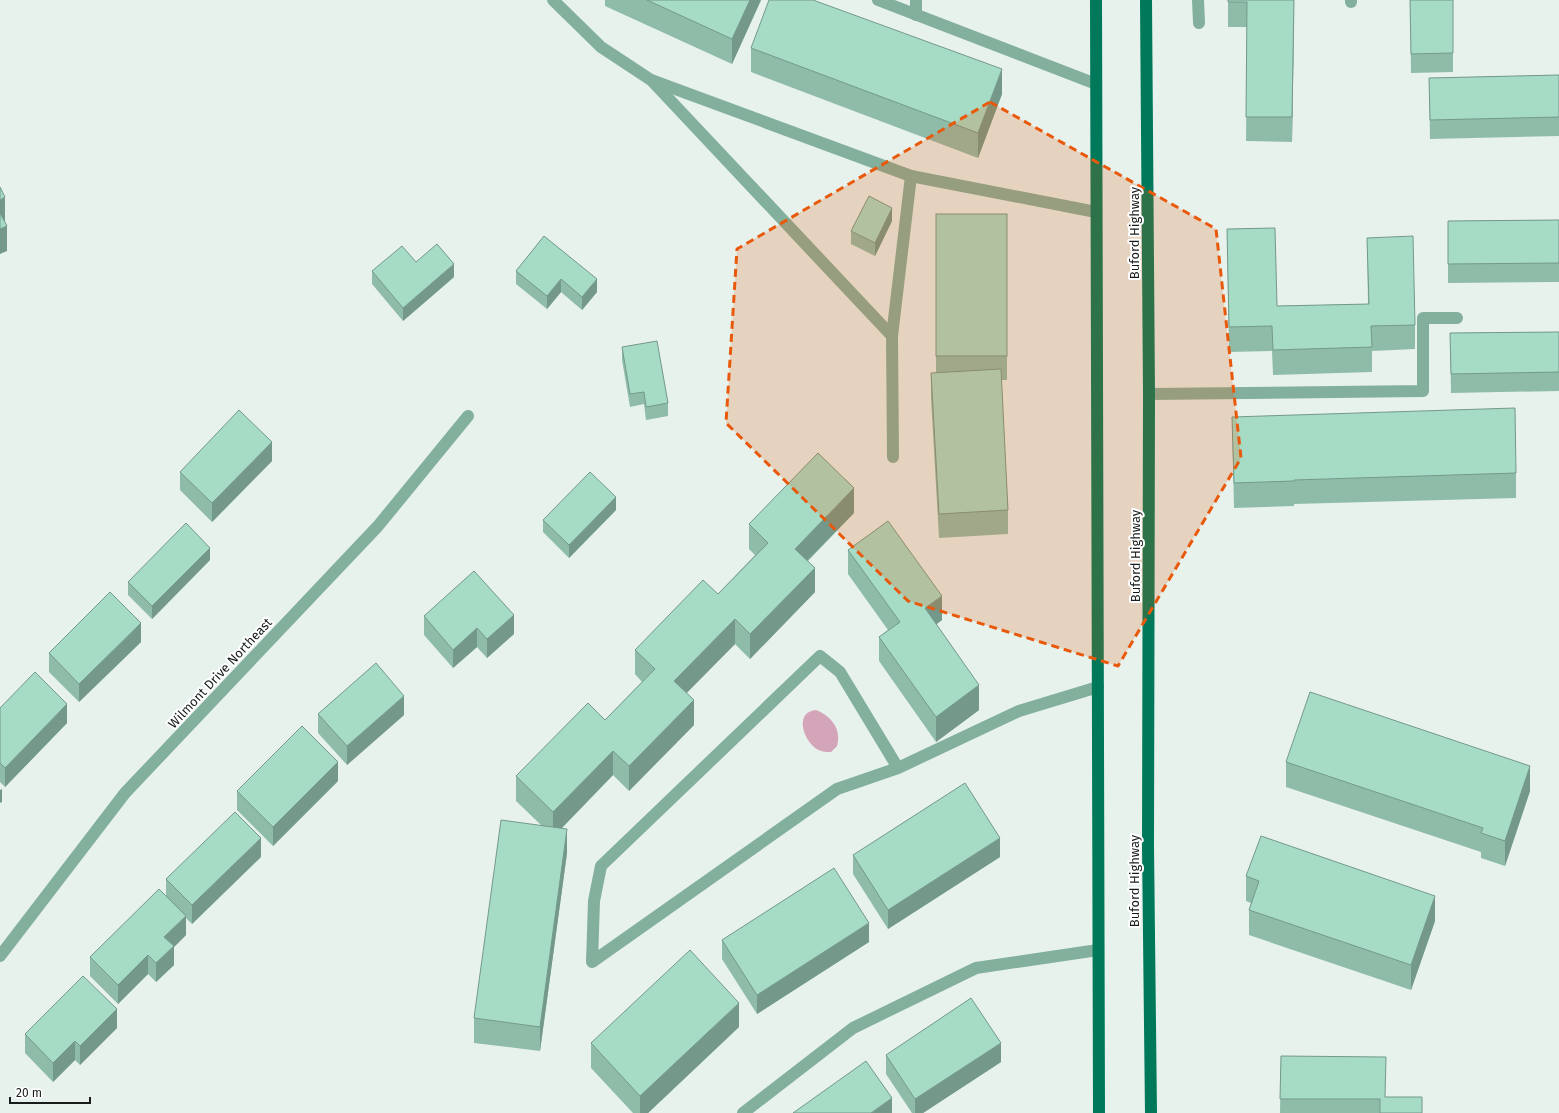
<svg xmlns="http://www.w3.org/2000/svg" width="1559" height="1113" font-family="'Fira Sans',sans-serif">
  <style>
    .water { fill: #d4a4b9 }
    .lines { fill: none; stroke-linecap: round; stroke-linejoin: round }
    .service { stroke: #83af9d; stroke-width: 12 }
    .minor { stroke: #83af9d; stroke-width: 12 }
    .primary { stroke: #00795a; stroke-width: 12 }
    .wall { fill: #8fbca9 }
    .shaded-wall { fill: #74998a }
    .building { fill: #a6dbc5; stroke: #74998a }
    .marked { fill: #e8590c; fill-opacity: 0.2; stroke: #e8590c; stroke-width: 3; stroke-dasharray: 8 5; stroke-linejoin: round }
    .labels { text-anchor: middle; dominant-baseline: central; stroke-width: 4; stroke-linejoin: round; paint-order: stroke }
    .street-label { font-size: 13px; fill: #171b1a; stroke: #fff }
  </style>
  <rect width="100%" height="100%" fill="#e7f2ed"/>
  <!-- water -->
  <path class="water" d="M816 710C831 716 842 729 837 746L831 752C828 752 824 752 821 751 805 746 792 712 816 710Z"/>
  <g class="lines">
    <!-- service -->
    <g class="service">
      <polyline points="878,0 1096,84"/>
      <polyline points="916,0 916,15"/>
      <polyline points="1198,0 1199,23"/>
      <polyline points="1351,0 1351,2"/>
      <polyline points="1149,394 1423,391 1423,318 1457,318"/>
    </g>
    <!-- minor -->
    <g class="minor">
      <polyline points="553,0 601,47 651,80 911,176 1096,212"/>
      <polyline points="653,82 892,336"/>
      <polyline points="893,457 892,336 911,176"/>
      <polyline points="898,768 840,672 820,656 601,866 594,901 592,962 837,789 898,768 1019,711 1098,687"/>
      <polyline points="0,956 125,793 378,526 468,416"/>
      <polyline points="743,1113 853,1028 976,968 1098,950"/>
    </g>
    <!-- primary -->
    <g class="primary">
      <polyline points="1096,0 1099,1113"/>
      <polyline points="1146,0 1149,394 1148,846 1151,1113"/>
    </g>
  </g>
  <!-- wall -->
  <g class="wall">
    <polygon points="605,0 761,0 732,64 605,6"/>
    <polygon points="1228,0 1294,0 1292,142 1246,141 1247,27 1228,27"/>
    <polygon points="1410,0 1453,0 1453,72 1411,73"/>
    <polygon points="751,48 1002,94 978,158 751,72"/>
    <polygon points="1559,75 1559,136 1430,139 1429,78"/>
    <polygon points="936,214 1007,214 1007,380 1001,380 1008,510 1008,534 939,538 931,398 931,373 936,373"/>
    <polygon points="1559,220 1559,282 1448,283 1448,221"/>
    <polygon points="892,221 875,256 851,244 851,231"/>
    <polygon points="1227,229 1277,306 1368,304 1367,238 1415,325 1415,349 1372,351 1372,372 1273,375 1272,351 1229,352"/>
    <polygon points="544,236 597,292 582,310 561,292 547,309 516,284 516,271"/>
    <polygon points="416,262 454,277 403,321 372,284 372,271"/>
    <polygon points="1559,332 1559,391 1451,393 1450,333"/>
    <polygon points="622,347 668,403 668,416 646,420 644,404 630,407 622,360"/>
    <polygon points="1232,417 1516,473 1516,498 1294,504 1294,506 1234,508"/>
    <polygon points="272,461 212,522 180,490 180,472"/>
    <polygon points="616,510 569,558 543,532 543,520"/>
    <polygon points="854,513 808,561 815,592 750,659 735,644 686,693 694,725 629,791 613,775 562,828 567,853 540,1051 474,1043 474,1018 541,825 516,801 516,776 605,720 642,682 635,674 635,650 718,594 755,555 749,549 749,524"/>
    <polygon points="848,550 942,620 936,624 979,710 936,742 879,661 879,637 888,630 848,574"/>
    <polygon points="210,560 152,619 128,595 128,582"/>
    <polygon points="424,616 514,634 487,658 477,647 453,668 424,635"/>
    <polygon points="141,642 79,702 49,672 49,653"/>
    <polygon points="0,708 67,723 5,787 0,782"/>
    <polygon points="318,714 404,715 347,765 318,733"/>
    <polygon points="1286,762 1530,791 1505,866 1481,858 1481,852 1286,787"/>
    <polygon points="338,781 273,846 237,810 237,791"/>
    <polygon points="853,855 1000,857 888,929 853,874"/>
    <polygon points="261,857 192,924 186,918 186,935 174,947 174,965 156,982 148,974 118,1004 90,976 90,957 166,896 166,879"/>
    <polygon points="1246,876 1435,921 1411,990 1249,935 1249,910 1251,903 1246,901"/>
    <polygon points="722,940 869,942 757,1014 722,959"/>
    <polygon points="739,1027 648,1113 633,1113 591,1068 591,1043"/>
    <polygon points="117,1028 80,1065 75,1060 53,1082 25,1053 25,1034"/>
    <polygon points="886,1055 1001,1062 923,1113 912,1113 886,1074"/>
    <polygon points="1281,1056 1386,1097 1422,1113 1280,1113"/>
  </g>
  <!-- shaded-wall -->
  <g class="shaded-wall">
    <polygon points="750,0 761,0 732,64 732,39"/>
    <polygon points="1294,0 1294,25 1292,142 1292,117"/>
    <polygon points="1002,69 1002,94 978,158 978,133"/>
    <polygon points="5,197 5,222 0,224 0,200"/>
    <polygon points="892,208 892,221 875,256 875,243"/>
    <polygon points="7,226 7,251 0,254 0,229"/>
    <polygon points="454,264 454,277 403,321 403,308"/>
    <polygon points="561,279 561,292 547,309 547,296"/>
    <polygon points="597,279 597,292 582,310 582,297"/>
    <polygon points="272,442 272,461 212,522 212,503"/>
    <polygon points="854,488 854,513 795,573 795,549"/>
    <polygon points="616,497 616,510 569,558 569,545"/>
    <polygon points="210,548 210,560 152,619 152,606"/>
    <polygon points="815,568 815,592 750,659 750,634"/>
    <polygon points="942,596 942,620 925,633 925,608"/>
    <polygon points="514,615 514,634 487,658 487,639"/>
    <polygon points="735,619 735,644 674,706 674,681"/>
    <polygon points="141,623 141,642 79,702 79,684"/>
    <polygon points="477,628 477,647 453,668 453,650"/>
    <polygon points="979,685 979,710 936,742 936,717"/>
    <polygon points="404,696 404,715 347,765 347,746"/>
    <polygon points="694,700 694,725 629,791 629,766"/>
    <polygon points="67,704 67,723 5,787 5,768"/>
    <polygon points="613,751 613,775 553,837 553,812"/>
    <polygon points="338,762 338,781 273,846 273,827"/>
    <polygon points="1530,766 1530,791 1505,866 1505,841"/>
    <polygon points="2,789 2,802 0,803 0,790"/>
    <polygon points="567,829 567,853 540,1051 540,1027"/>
    <polygon points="261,838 261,857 192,924 192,905"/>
    <polygon points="1000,838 1000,857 888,929 888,910"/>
    <polygon points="1435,896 1435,921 1411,990 1411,965"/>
    <polygon points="186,916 186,935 174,947 174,965 156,982 156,963 164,937"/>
    <polygon points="869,923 869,942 757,1014 757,995"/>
    <polygon points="148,955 148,974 118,1004 118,985"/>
    <polygon points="739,1003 739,1027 648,1113 640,1113 640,1096"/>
    <polygon points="117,1009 117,1028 80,1065 80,1046"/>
    <polygon points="75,1041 75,1060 53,1082 53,1063"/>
    <polygon points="1001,1043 1001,1062 923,1113 915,1113 915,1099"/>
    <polygon points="892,1098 892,1113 871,1113"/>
  </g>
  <!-- building -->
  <g class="building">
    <polygon points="647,0 750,0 732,39"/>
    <polygon points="769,0 813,0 1002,69 978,133 751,48"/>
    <polygon points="1228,0 1294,0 1292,117 1246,117 1247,2 1228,2"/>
    <polygon points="1410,0 1453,0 1453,53 1411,54"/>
    <polygon points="1559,75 1559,117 1430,120 1429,78"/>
    <polygon points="0,187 5,197 0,200"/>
    <polygon points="869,196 892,208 875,243 851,231"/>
    <polygon points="0,213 7,226 0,229"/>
    <rect x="936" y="214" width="71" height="142"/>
    <polygon points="1559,220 1559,263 1448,264 1448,221"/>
    <polygon points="1275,228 1277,306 1369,304 1367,238 1413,236 1415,325 1371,326 1372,347 1273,350 1272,326 1229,327 1227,229"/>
    <polygon points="544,236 597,279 582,297 561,279 547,296 516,271"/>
    <polygon points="437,244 454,264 403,308 372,271 402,246 416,262"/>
    <polygon points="1559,332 1559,372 1451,374 1450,333"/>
    <polygon points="657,341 668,403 646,407 644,392 630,394 622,347"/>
    <polygon points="1001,369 1008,510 939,514 931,373"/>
    <polygon points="1515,408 1516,473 1294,480 1294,481 1234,483 1232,417"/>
    <polygon points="239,410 272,442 212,503 180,472"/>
    <polygon points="818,453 854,488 795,549 815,568 750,634 735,619 674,681 694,700 629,766 613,751 553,812 516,776 588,703 605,720 655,669 635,650 703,580 718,594 768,543 749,524"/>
    <polygon points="590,472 616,497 569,545 543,520"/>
    <polygon points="888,521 942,596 925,608 979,685 936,717 879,637 900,622 848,550"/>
    <polygon points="186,523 210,548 152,606 128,582"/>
    <polygon points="474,571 514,615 487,639 477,628 453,650 424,616"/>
    <polygon points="110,592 141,623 79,684 49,653"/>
    <polygon points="376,663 404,696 347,746 318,714"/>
    <polygon points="35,672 67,704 5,768 0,763 0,708"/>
    <polygon points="1310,692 1530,766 1505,841 1481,833 1483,828 1286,762"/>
    <polygon points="302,726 338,762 273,827 237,791"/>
    <polygon points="965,783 1000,838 888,910 853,855"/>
    <polygon points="235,812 261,838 192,905 166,879"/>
    <polygon points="501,820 567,829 540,1027 474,1018"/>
    <polygon points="1261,836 1435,896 1411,965 1249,910 1259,881 1246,876"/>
    <polygon points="834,868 869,923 757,995 722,940"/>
    <polygon points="159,889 186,916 164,937 174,946 156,963 148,955 118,985 90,957"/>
    <polygon points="690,950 739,1003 640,1096 591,1043"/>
    <polygon points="83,976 117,1009 80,1046 75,1041 53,1063 25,1034"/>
    <polygon points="971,998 1001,1043 915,1099 886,1055"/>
    <polygon points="1281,1056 1386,1057 1385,1097 1422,1097 1422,1113 1380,1113 1380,1099 1280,1099"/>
    <polygon points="866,1061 892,1098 871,1113 793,1113"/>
  </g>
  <!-- marked area -->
  <path class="marked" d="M990 102 1216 229 1241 458 1118 666 908 601 726 423 737 249Z"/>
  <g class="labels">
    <!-- street labels -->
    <g class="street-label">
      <text transform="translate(1134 233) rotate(-90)">Buford Highway</text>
      <text transform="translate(1135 556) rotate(-90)">Buford Highway</text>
      <text transform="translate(220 673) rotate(-47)">Wilmont Drive Northeast</text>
      <text transform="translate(1134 881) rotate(-90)">Buford Highway</text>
    </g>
  </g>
  <!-- scale -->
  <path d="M10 1097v6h80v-6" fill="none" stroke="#171b1a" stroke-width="2"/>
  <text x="16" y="1097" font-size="12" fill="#171b1a" stroke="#ffffff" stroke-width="3" paint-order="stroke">20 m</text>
</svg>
